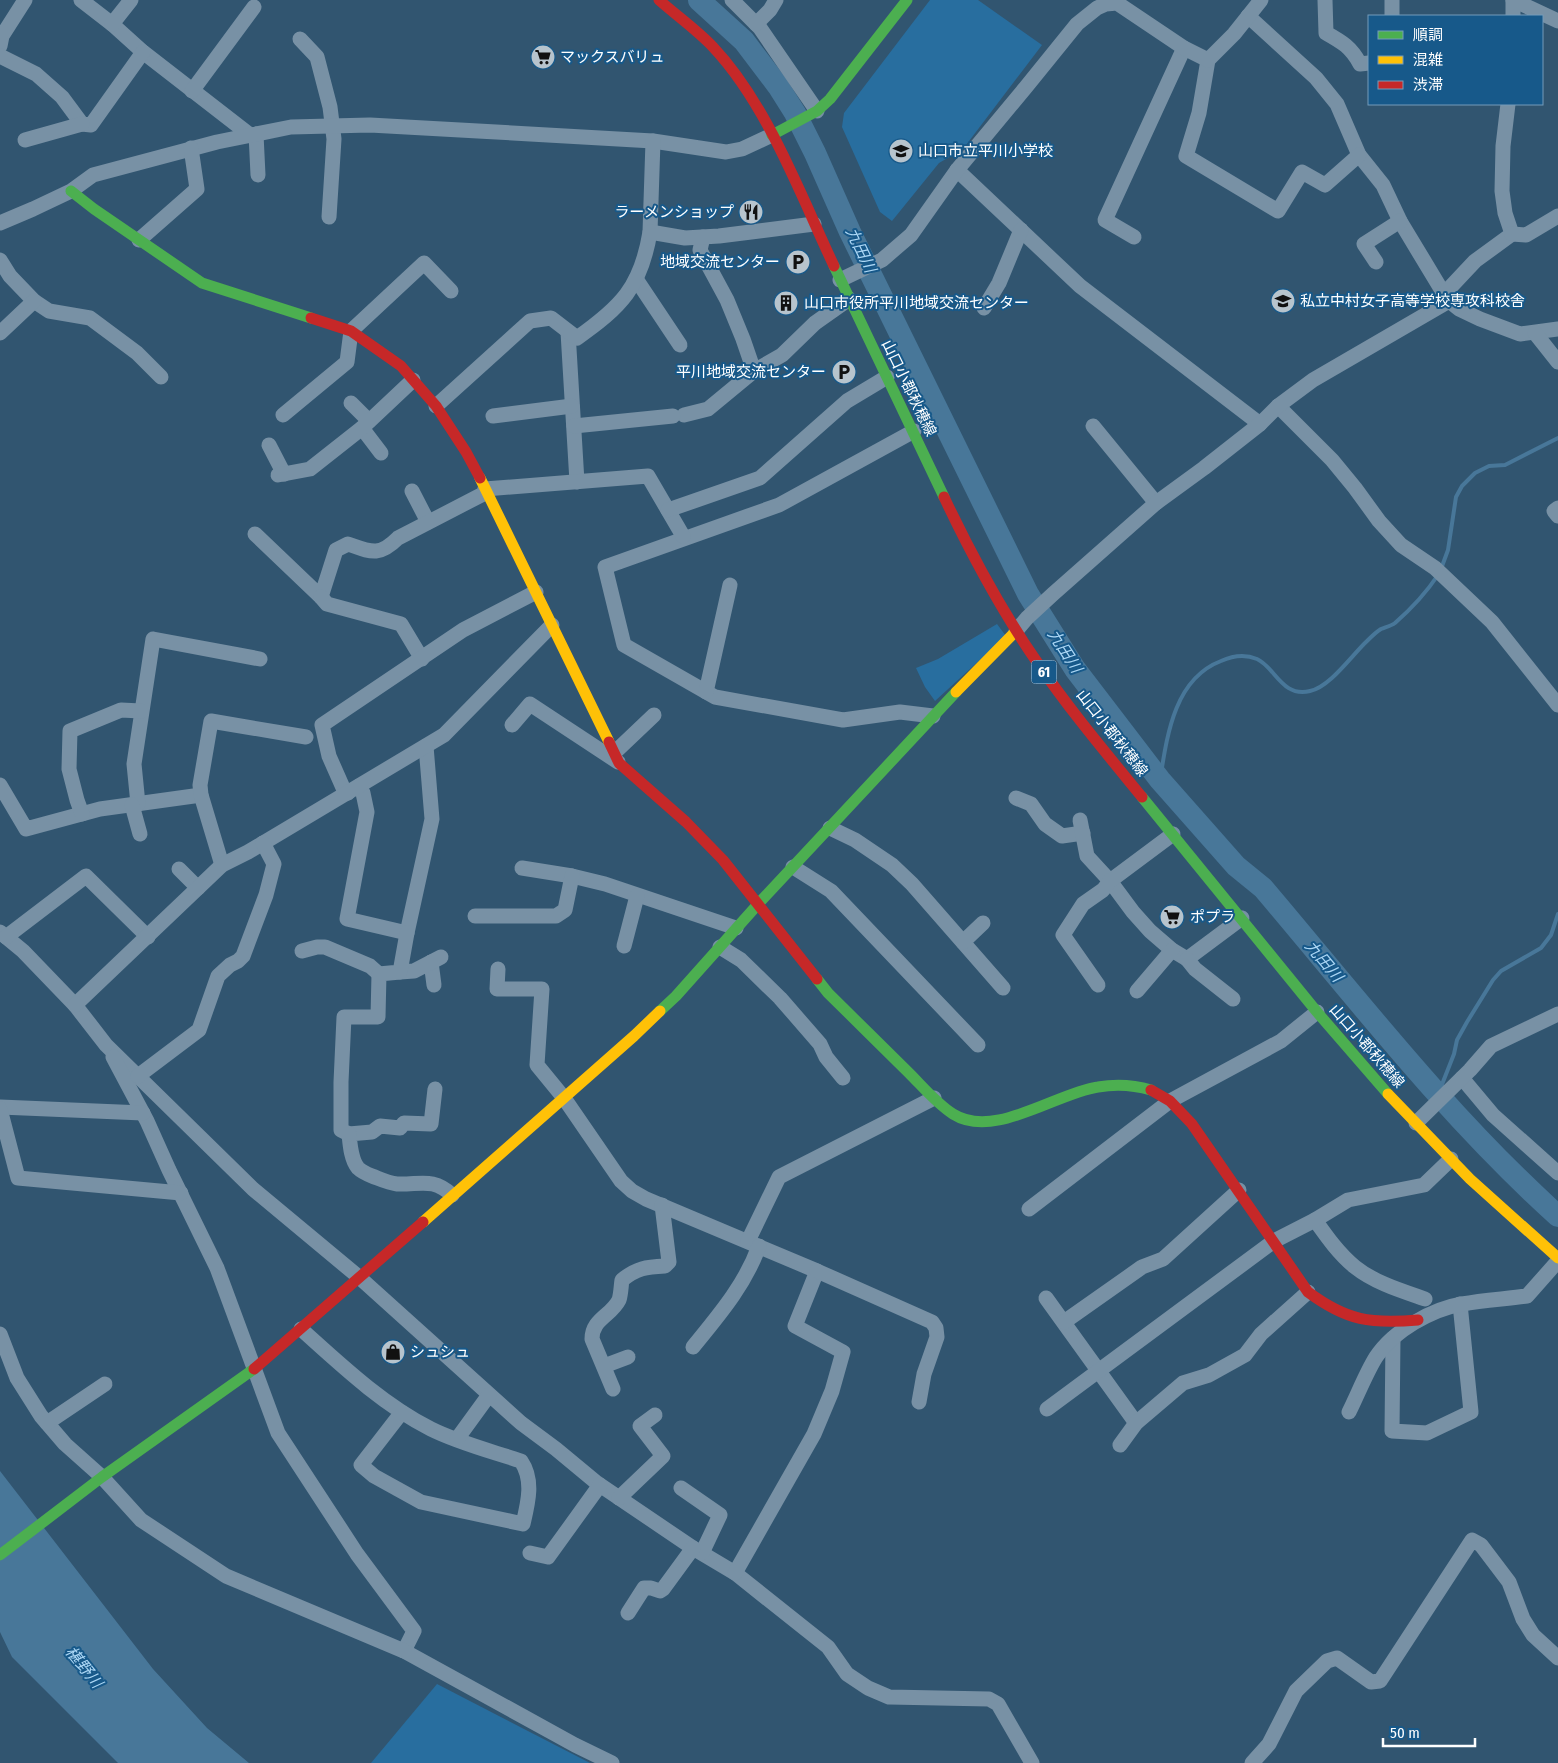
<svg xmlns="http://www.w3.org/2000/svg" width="1558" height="1763" font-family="'Fira Sans Condensed','Noto Sans JP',sans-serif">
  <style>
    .green { fill: #286e9f }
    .water { fill: #487799 }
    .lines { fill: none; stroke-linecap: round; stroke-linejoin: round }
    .stream { stroke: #487799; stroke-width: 4 }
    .river { stroke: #487799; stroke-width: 22 }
    .street { stroke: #7891a5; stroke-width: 15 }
    .fast { stroke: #4caf50; stroke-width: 11 }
    .slow { stroke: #ffc107; stroke-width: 11 }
    .jam { stroke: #c62828; stroke-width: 11 }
    .labels { text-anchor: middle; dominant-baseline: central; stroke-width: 4; stroke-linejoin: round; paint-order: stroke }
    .shield { fill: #17598a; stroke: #b9cddc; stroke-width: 1 }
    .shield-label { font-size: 14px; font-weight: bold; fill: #fff }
    .poi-label { font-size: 15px; fill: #fff; stroke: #17598a; text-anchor: start }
    .street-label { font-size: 15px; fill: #fff; stroke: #17598a }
    .water-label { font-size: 16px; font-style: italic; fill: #acd7f5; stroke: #17598a }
  </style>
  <rect width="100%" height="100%" fill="#315570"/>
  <!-- green -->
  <g class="green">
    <polygon points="930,0 978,0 1042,45 963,149 939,163 892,221 880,212 842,127 844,113"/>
    <polygon points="997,624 1006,636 935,701 925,687 916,668 938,659"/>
    <polygon points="437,1684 590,1763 371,1763"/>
  </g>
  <!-- water -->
  <polygon class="water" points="0,1471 153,1669 207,1728 249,1763 118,1763 12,1657 0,1632"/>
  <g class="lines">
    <!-- stream -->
    <g class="stream">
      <polyline points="1441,569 1448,550 1456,497 1462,486 1475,473 1489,466 1505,465 1558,438"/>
      <path d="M1160 780C1167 736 1174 679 1221 661 1232 656 1245 654 1257 659 1275 667 1282 698 1310 691 1330 687 1352 655 1367 641 1371 637 1376 632 1381 629 1386 627 1391 626 1395 623 1411 609 1426 593 1438 575"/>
      <polyline points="1439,1092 1454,1054 1457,1040 1467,1022 1493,980 1501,971 1541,948 1551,935 1558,914"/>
    </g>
    <!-- river -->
    <path class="river" d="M699 0 744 41 778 86 795 113 815 153 850 232 1028 594 1075 669 1160 780 1236 866 1263 888C1358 1000 1449 1118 1558 1216"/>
    <!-- street -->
    <g class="street">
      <polyline points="81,0 112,24 143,52 250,135"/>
      <polyline points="732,0 760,28 817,111"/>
      <path d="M1325 0 1326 33C1342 42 1351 47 1360 64L1369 63"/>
      <polyline points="1392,0 1392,16"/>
      <polyline points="1513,0 1558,21"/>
      <polyline points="1513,0 1513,16"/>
      <polyline points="1248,16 1316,78 1337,104 1359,155 1383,185 1400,221 1444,294"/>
      <polyline points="112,24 131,0"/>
      <polyline points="756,24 770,10 776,0"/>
      <polyline points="300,39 317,57 330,107 334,139 329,217"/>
      <polyline points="0,46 2,36 25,0"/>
      <polyline points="0,56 36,74 62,97 82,124 91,125 143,52"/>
      <polyline points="1208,60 1199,113 1186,156 1278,211 1302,172 1325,185 1359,155"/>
      <polyline points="192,91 254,7"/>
      <polyline points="1508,104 1503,146 1502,191 1505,213 1512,234 1475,261 1444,294 1449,301 1459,309 1480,319 1520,334 1558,329"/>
      <polyline points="256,134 258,175"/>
      <polyline points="25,140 82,124"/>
      <polyline points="957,170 1080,286 1260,424"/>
      <polyline points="0,223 33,209 71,191 93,175 217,142 291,127 370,125 478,131 653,141 726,152 742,149 772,135"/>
      <polyline points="650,232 653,141"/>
      <polyline points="1512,234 1526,235 1558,216"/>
      <polyline points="703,237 700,250 727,300 743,339 754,371"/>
      <polyline points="1134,237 1105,220 1184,48"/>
      <polyline points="139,240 197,189 191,148"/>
      <polyline points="0,260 10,276 34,301 49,311 90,318 137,353 161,377"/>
      <polyline points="1376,262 1364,244 1400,221"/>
      <polyline points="636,279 680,345"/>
      <polyline points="840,280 882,260 911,235 957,170 1026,87 1077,24 1097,8 1106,4 1117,3 1184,48 1208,60 1234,34 1261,0"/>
      <polyline points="984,308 999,283 1021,230"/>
      <polyline points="568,332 577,482"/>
      <polyline points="0,333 34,301"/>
      <polyline points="1535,333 1558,362"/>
      <polyline points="351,403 369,421"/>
      <path d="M436 406 530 321 551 318 577 338C621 307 641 287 650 232L685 238 719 236 814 224"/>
      <polyline points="1278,406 1332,460 1355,488 1379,521 1401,545 1435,568 1492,622 1558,705"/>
      <polyline points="283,415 347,362 351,331 424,263 451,291"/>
      <polyline points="684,415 708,409 754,371 782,355 815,323 849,299"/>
      <polyline points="493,416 572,406"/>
      <polyline points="574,426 673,416"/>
      <polyline points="1093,426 1156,503"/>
      <polyline points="362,428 381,453"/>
      <polyline points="914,431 779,505 605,567 624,645 715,697 843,720 900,712 933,716"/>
      <polyline points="269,445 284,474"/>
      <polyline points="278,475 310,469 362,428 413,380"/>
      <polyline points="485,489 648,476 683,536"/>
      <polyline points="412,491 428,522"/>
      <polyline points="1558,508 1554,511 1558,516"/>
      <polyline points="668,510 760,478 847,401 887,377"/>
      <path d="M255 534 321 597 336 550 348 544C371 552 379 557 398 538L487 492"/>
      <polyline points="321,597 327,604 401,624 422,659"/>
      <polyline points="1016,631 1027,618 1053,594 1156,503 1204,468 1260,424 1278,406 1313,380 1449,301"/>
      <polyline points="706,692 730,585"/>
      <polyline points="512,725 530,704 618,762"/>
      <polyline points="614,753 654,715"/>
      <polyline points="0,785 26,829 100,809 201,795"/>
      <polyline points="359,786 363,793 367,812 347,919 407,933 432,819 426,746"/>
      <polyline points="348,793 344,790 329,756 322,725 463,630 536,592"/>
      <polyline points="1016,798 1031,804 1045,824 1062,836 1083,833"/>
      <polyline points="138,804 134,764 153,639 260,659"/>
      <polyline points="132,805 140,834"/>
      <polyline points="82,814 77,800 69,769 70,731 121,710 141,711"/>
      <polyline points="1080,820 1087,856 1110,881 1133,912 1150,931 1172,950 1187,959 1242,918"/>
      <polyline points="830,828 855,840 892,865 912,884 1003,988"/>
      <polyline points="222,865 201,795 200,785 211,721 306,737"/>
      <polyline points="793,867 831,891 978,1045"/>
      <polyline points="522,868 572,876 605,884 736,928"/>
      <polyline points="179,869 198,888"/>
      <polyline points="475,916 556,916 565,910 572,876"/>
      <polyline points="0,932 23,951 75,1005 106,1045 253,1189 360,1278 521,1423 556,1449 597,1483 693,1548 735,1573 828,1647 847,1674 868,1688 889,1697 989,1699 998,1704 1032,1763"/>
      <polyline points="6,937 86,876 148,937"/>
      <polyline points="963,942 983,923"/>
      <polyline points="624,946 637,896"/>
      <polyline points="720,947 741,960 780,998 820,1044 826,1057 843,1078"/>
      <polyline points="302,951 317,947 325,947 370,966 379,974"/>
      <polyline points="1187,959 1195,969 1233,999"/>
      <polyline points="431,962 434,985"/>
      <polyline points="498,969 497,989 542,989 537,1065 564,1098 621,1181 632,1191 646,1199 817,1271 795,1326 843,1352 832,1391 814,1434 735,1573"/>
      <polyline points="400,972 414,971 441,957"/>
      <polyline points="1098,985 1063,935 1083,904 1103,890 1110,881 1173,834"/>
      <polyline points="1137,991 1172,950"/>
      <polyline points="75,1005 222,865 248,852 444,735 552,625"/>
      <polyline points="113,1057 147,1121 169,1170 217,1268 278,1433 357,1554 414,1631 404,1651"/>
      <polyline points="138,1076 199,1030 218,976 230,965 238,961 243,956 266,895 274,864 263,843"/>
      <polyline points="1462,1078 1493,1115 1558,1173"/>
      <path d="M435 1089 431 1124 404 1123 400 1128 380 1126 372 1132 349 1134C350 1144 351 1160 358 1168 361 1171 367 1174 372 1176 380 1179 388 1183 397 1184 420 1185 433 1177 452 1195"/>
      <polyline points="0,1107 143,1113"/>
      <polyline points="0,1109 18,1178 181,1193"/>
      <polyline points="1416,1123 1470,1070 1491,1046 1558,1014"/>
      <polyline points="349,1134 341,1130 341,1082 344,1017 378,1017 379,974 400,972 407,933"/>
      <polyline points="1029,1209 1170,1101 1281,1041 1317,1012"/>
      <path d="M1315 1220C1327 1237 1339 1254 1355 1267 1375 1283 1402 1291 1425 1299"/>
      <polyline points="748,1241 779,1177 934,1098"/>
      <polyline points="817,1271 932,1322 936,1328 937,1337 924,1374 919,1402"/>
      <polyline points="1046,1298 1136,1423"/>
      <polyline points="1064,1322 1142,1267 1163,1259 1239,1190"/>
      <path d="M301 1329C341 1365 382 1404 431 1429 459 1443 491 1451 521 1461 534 1480 528 1503 523 1524L421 1502 374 1476 361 1465 402 1412"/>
      <polyline points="0,1334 17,1378 41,1416 65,1444 102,1477 141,1520 226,1576 404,1651 575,1745 612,1763"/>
      <polyline points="1393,1338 1392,1431 1427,1433 1471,1412 1460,1304"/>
      <path d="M693 1347C719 1315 745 1285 759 1246"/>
      <polyline points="604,1366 628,1357"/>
      <path d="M613 1389 592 1339C592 1319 611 1316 619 1300 621 1294 621 1286 622 1280 637 1268 646 1267 665 1266L669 1262 662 1205"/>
      <polyline points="1047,1409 1274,1241 1315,1220 1348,1200 1424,1185 1451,1159"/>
      <path d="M1349 1412C1358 1394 1366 1373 1376 1357 1393 1331 1432 1309 1462 1304 1484 1300 1505 1299 1527 1296L1558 1261"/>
      <polyline points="47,1423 105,1384"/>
      <polyline points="457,1439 489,1395"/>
      <polyline points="1120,1445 1136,1423 1183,1383 1209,1375 1245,1355 1261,1334 1308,1292"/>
      <polyline points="681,1488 720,1515 702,1553"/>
      <polyline points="619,1498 663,1456 640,1426 655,1415"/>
      <polyline points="530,1553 548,1557 600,1485"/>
      <polyline points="628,1613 644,1588 651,1588 660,1591 663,1589 693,1548"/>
      <polyline points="1252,1763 1269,1744 1296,1691 1327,1661 1337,1658 1371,1682 1380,1681 1472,1540 1481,1545 1509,1582 1523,1619 1533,1635 1558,1658"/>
    </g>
    <!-- fast -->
    <g class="fast">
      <polyline points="772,135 817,111 830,99 907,0"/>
      <polyline points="71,191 94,209 202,283 311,318"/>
      <polyline points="834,266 944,497"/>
      <polyline points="1142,797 1317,1012 1388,1094"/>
      <path d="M817 979 828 993C855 1020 882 1046 909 1073 923 1087 937 1104 953 1114 994 1140 1056 1093 1098 1087 1115 1084 1134 1085 1151 1090"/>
      <polyline points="660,1011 676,996 759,903 956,692"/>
      <polyline points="0,1555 102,1477 254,1369"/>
    </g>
    <!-- slow -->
    <g class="slow">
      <polyline points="480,478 609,742"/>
      <polyline points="956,692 1016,631"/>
      <polyline points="1388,1094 1470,1179 1558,1258"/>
      <polyline points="423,1222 634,1036 660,1011"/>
    </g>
    <!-- jam -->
    <g class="jam">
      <path d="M659 0C677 16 697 30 713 47 767 104 801 196 834 266"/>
      <polyline points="311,318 351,331 401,366 436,406 466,452 480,478"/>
      <path d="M944 497C971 554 1001 610 1037 662 1069 709 1106 753 1142 797"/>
      <polyline points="609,742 619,763 686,822 723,860 817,979"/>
      <path d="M1151 1090 1170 1101 1192 1124 1308 1292C1347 1321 1371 1324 1418 1320"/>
      <polyline points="254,1369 423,1222"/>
    </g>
  </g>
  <!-- icons -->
  <defs>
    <symbol id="supermarket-disc" viewBox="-11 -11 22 22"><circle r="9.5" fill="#b7c4cd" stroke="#17598a"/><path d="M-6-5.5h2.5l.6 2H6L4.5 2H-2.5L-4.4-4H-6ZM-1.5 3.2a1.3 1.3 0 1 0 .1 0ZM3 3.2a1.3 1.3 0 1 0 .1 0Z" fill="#111"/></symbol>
    <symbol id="school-disc" viewBox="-11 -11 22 22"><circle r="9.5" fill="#b7c4cd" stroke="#17598a"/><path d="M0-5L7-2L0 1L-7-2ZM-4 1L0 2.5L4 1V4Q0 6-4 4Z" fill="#111"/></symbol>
    <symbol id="restaurant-disc" viewBox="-11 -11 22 22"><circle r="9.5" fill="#b7c4cd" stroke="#17598a"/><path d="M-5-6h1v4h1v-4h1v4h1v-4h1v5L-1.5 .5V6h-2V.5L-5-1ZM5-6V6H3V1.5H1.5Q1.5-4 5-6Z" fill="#111"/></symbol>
    <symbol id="parking-disc" viewBox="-11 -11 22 22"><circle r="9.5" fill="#b7c4cd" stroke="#17598a"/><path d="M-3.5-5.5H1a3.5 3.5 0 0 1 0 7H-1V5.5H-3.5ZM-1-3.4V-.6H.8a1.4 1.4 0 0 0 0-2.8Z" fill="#111"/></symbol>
    <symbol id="building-disc" viewBox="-11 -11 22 22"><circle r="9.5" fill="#b7c4cd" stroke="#17598a"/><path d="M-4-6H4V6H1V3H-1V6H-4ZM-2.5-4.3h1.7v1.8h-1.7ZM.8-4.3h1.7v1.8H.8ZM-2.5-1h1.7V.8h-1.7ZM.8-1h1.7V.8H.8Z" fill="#111"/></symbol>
    <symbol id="shop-disc" viewBox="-11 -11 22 22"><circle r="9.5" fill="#b7c4cd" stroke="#17598a"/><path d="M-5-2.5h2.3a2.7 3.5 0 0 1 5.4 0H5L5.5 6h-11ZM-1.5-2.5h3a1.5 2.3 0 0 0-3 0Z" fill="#111"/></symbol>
  </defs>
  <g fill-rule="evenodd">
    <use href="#supermarket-disc" x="529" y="43" width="28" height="28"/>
    <use href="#school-disc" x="887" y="137" width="28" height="28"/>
    <use href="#restaurant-disc" x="737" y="198" width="28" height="28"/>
    <use href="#parking-disc" x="784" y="248" width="28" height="28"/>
    <use href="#school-disc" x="1269" y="287" width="28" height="28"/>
    <use href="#building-disc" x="772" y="289" width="28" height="28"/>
    <use href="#parking-disc" x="830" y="358" width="28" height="28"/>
    <use href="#supermarket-disc" x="1158" y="903" width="28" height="28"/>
    <use href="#shop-disc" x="379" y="1338" width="28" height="28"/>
  </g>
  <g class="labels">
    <!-- shield labels -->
    <rect class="shield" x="1031.5" y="660.5" width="25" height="23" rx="4"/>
    <g class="shield-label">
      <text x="1044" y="672">61</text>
    </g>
    <!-- poi labels -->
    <g class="poi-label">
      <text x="560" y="57">マックスバリュ</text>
      <text x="918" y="151">山口市立平川小学校</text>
      <text x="734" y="212" text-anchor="end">ラーメンショップ</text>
      <text x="780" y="262" text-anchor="end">地域交流センター</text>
      <text x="1300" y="301">私立中村女子高等学校専攻科校舎</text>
      <text x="804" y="303">山口市役所平川地域交流センター</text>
      <text x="826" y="372" text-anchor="end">平川地域交流センター</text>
      <text x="1190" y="917">ポプラ</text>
      <text x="410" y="1352">シュシュ</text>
    </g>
    <!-- street labels -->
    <g class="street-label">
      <text transform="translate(909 388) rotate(64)">山口小郡秋穂線</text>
      <text transform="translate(1112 733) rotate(52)">山口小郡秋穂線</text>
      <text transform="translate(1367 1046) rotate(49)">山口小郡秋穂線</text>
    </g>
    <!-- water labels -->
    <g class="water-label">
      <text transform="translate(861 250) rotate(64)">九田川</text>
      <text transform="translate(1065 651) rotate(57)">九田川</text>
      <text transform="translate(1324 961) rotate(50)">九田川</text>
      <text transform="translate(84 1667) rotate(51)">椹野川</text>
    </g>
  </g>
  <!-- legend -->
  <rect x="1368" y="15" width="175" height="90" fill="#17598a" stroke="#749bb9"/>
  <rect x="1378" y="31" width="25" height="8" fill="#4caf50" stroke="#749bb9"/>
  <text x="1413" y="40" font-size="15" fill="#ffffff">順調</text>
  <rect x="1378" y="56" width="25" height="8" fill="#ffc107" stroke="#749bb9"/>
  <text x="1413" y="65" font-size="15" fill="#ffffff">混雑</text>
  <rect x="1378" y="81" width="25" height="8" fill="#c62828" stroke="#749bb9"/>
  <text x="1413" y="90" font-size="15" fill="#ffffff">渋滞</text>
  <!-- scale -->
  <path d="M1383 1738v8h92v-8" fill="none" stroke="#ffffff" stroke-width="2.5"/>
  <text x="1390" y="1738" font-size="15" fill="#ffffff" stroke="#17598a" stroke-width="4" paint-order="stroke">50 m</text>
</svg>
